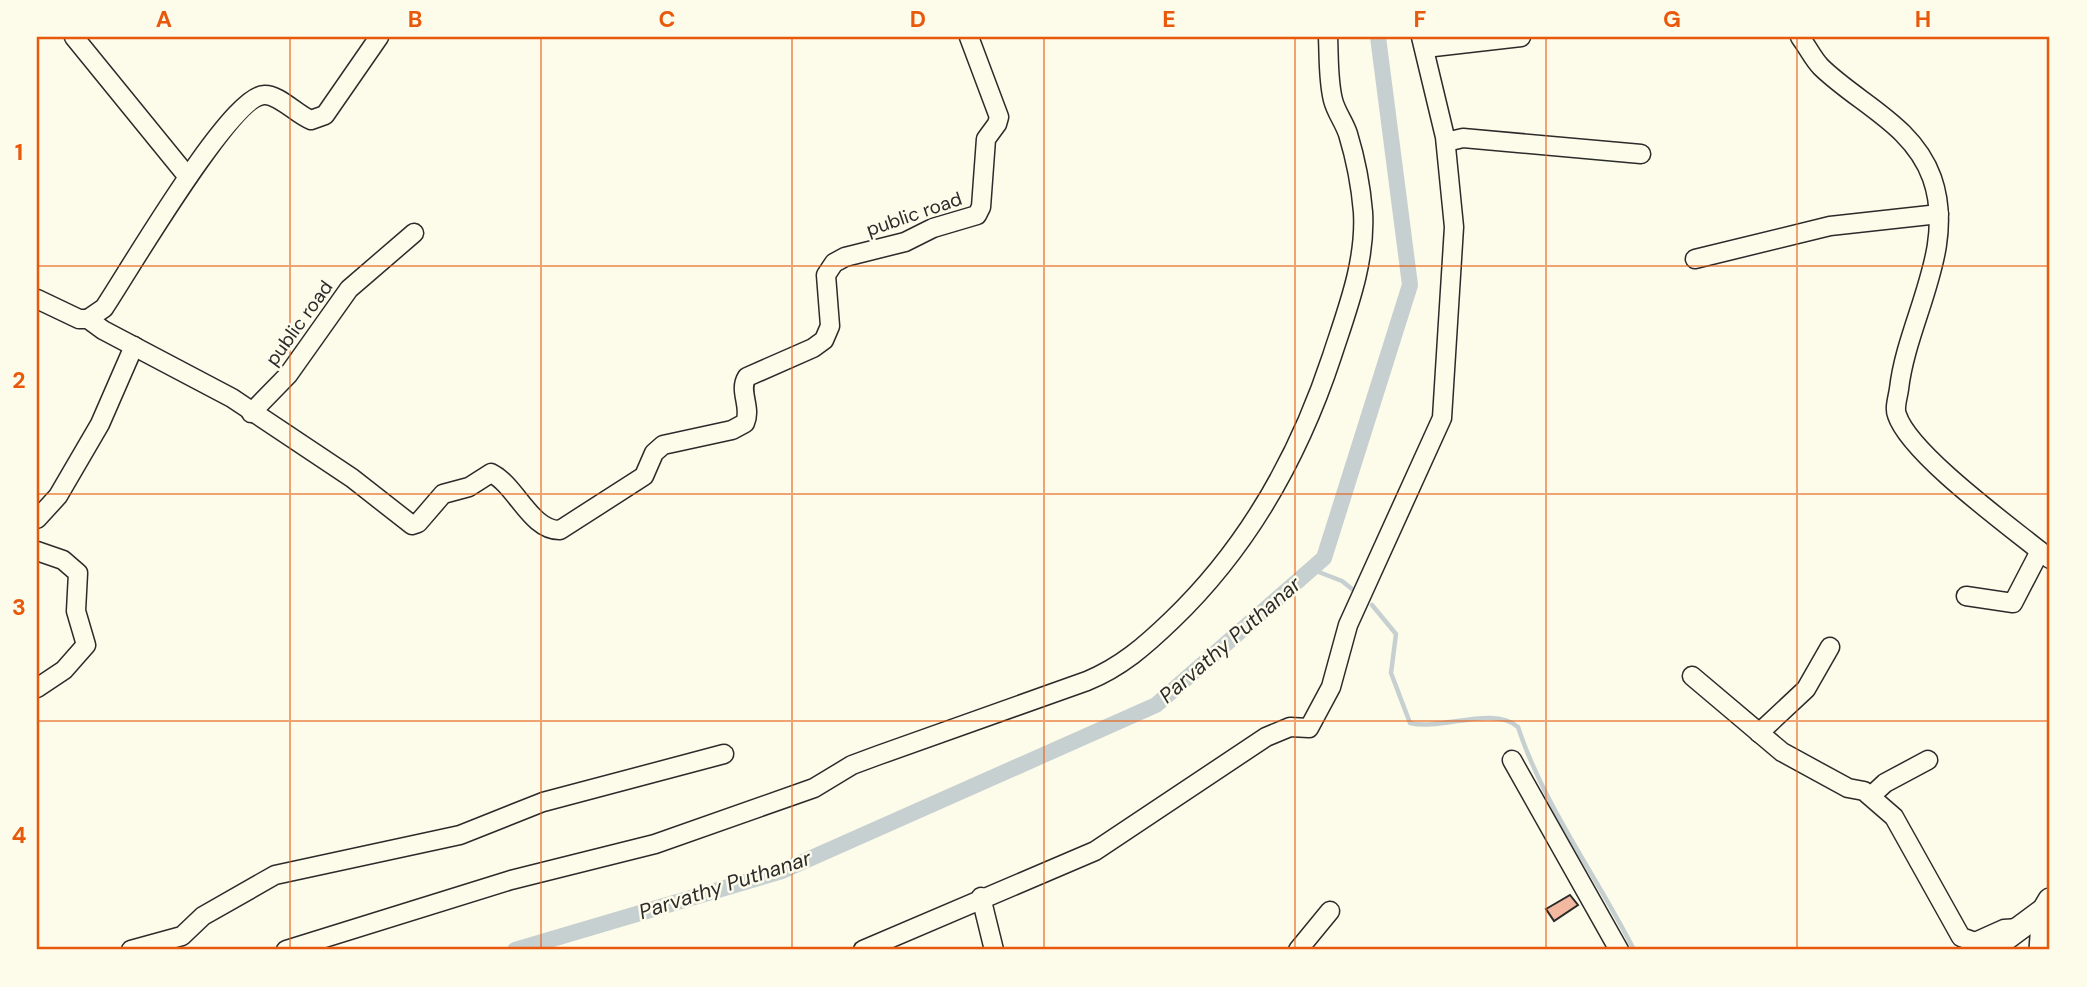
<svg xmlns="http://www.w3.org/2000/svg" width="2087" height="987" font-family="'DM Sans',sans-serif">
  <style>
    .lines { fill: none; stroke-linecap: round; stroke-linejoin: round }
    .stream { stroke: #c7d0d0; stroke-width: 4.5 }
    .canal { stroke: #c7d0d0; stroke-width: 16 }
    .building { fill: #f2b8a0; stroke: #2b2b2b; stroke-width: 2 }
    .minor-casing { stroke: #2b2b2b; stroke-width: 21 }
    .major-casing { stroke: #2b2b2b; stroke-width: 26 }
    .minor { stroke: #fdfbea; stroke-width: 18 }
    .major { stroke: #fdfbea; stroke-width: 23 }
    .grid { fill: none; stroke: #e8590c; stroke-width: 2; stroke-opacity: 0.55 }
    .labels { text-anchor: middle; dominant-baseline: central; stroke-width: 5; stroke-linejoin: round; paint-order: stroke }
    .street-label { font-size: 19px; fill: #2b2b2b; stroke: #fdfbea }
    .water-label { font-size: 21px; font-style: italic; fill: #2b2b2b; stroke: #fdfbea }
    .neatline { fill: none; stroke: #e8590c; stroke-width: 2.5 }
    .grid-label { font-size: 23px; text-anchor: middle; font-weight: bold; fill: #e8590c }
  </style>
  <rect width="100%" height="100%" fill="#fdfbea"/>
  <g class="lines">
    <!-- stream -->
    <g class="stream">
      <polyline points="1311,569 1342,581 1352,589"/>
      <path d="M1372 605 1396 634 1391 673 1410 723C1440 731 1494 705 1518 727 1544 806 1596 875 1634 950"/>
    </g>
    <!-- canal -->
    <polyline class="canal" points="515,950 782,871 1156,705 1324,558 1410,285 1378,37"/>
  </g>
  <!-- building -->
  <polygon class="building" points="1570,895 1578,905 1554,921 1546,909"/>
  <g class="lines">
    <defs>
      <g id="minor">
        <polyline points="74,37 188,177"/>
        <path d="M1800 37C1807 46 1813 59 1821 67 1859 104 1913 125 1932 178 1957 249 1907 319 1899 389 1898 397 1894 408 1897 415 1910 455 2015 530 2050 559"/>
        <polyline points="1425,48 1521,37"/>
        <polyline points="1446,142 1463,138 1641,154"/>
        <polyline points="1695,259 1830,226 1939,214"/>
        <path d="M37 299 79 319H88L103 330 232 398 352 478 412 525 418 523 443 494 469 487 491 473C516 485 531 531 560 530L644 476 654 453 663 445 732 430 745 423C752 407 738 391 747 377L813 348 824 340 830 326 826 275 834 263 845 257 905 242 933 228 977 215 981 207 986 139 997 124 999 117 969 37"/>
        <path d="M88 319 104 308C127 274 230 96 264 95 279 94 297 115 311 120L325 115 379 37"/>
        <polyline points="251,413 288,375 349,289 414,233"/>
        <polyline points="37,519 58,496 100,424 134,346"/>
        <polyline points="37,551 63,560 78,573 76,611 86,645 64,670 37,688"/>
        <polyline points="1966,596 2013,603 2040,551"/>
        <polyline points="1692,676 1782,752 1848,788 1864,791 1894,817 1961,937 1975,942 2004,929 2019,928"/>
        <polyline points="1759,733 1806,689 1830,647"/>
        <polyline points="1512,760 1619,950"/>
        <polyline points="1871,796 1885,783 1928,760"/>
        <polyline points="981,897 994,950"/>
        <polyline points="131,950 182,936 203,916 275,875 460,835 543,802 724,754"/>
        <path d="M286 950 511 880 655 844 814 788 852 765 879 755 1087 681C1121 667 1145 646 1172 620 1248 547 1299 456 1332 356 1347 310 1366 262 1363 212 1361 188 1355 157 1348 134 1344 122 1336 112 1333 100 1328 80 1329 57 1328 37"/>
        <polyline points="863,950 1095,851 1266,737 1290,727 1309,728 1331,687 1348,625 1442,418 1454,227 1445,137 1421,37"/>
        <polyline points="1298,950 1330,911"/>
      </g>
      <g id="major">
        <polyline points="1990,950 2044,910 2050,900"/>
        <polyline points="2041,950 2044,910"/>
      </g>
    </defs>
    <!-- minor casing -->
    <use href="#minor" class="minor-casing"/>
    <!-- major casing -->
    <use href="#major" class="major-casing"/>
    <!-- minor -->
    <use href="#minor" class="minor"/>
    <!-- major -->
    <use href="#major" class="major"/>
  </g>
  <!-- grid -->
  <path class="grid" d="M290 37V950M541 37V950M792 37V950M1044 37V950M1295 37V950M1546 37V950M1797 37V950M37 266H2050M37 494H2050M37 721H2050"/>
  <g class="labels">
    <!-- street labels -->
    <g class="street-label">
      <text transform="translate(914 214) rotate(-19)">public road</text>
      <text transform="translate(299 323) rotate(-54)">public road</text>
    </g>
    <!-- water labels -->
    <g class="water-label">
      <text transform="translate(1230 640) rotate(-41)">Parvathy Puthanar</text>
      <text transform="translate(725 885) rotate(-18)">Parvathy Puthanar</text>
    </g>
  </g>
  <!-- border -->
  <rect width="2087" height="987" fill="none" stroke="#fdfbea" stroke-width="77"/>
  <rect x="38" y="38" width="2010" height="910" class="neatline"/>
  <g class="grid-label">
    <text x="164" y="27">A</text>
    <text x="415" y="27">B</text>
    <text x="667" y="27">C</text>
    <text x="918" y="27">D</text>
    <text x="1169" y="27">E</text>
    <text x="1420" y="27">F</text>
    <text x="1672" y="27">G</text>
    <text x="1923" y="27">H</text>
    <text x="19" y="160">1</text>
    <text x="19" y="388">2</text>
    <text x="19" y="615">3</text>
    <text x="19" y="843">4</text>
  </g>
</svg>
